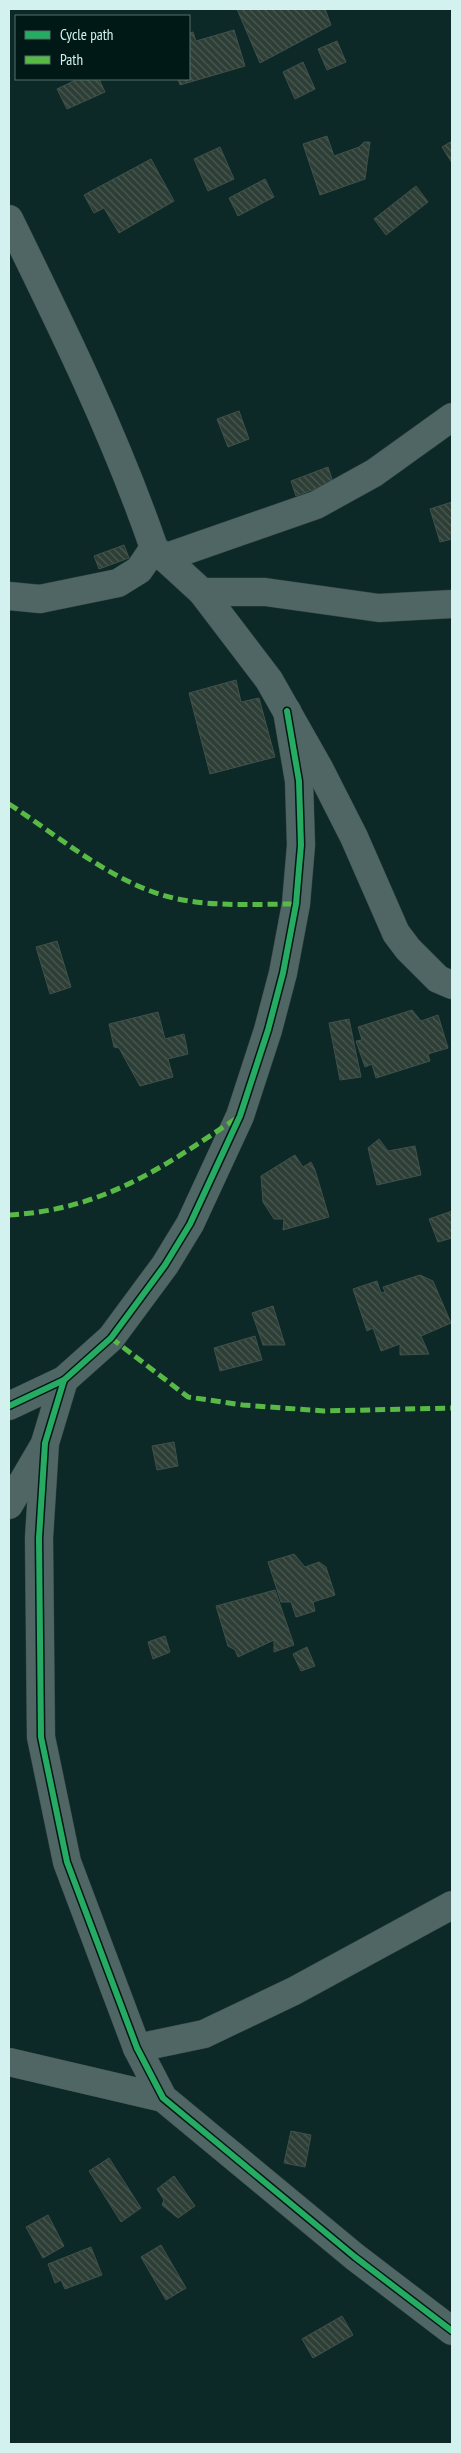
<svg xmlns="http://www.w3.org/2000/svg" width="461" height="2453" font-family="'PT Sans Narrow',sans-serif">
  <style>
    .building { fill: url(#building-back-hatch); stroke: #41514a }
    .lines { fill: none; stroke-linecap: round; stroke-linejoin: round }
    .minor-casing { stroke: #2f4341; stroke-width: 29 }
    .minor { stroke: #4f6664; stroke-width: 28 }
    .quiet { stroke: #58b947; stroke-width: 5; stroke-dasharray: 10 5; stroke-linecap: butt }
    .cycleway-casing { stroke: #001917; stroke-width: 9 }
    .cycleway { stroke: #26ab63; stroke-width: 6 }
  </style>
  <defs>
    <pattern id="building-back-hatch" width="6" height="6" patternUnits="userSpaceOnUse" patternTransform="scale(1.25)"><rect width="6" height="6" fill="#2d3e36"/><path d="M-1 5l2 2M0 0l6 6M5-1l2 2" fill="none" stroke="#4b5a53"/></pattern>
  </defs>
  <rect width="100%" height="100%" fill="#0c2827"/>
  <!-- building -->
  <g class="building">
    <polygon points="237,9 325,9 331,25 260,63"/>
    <polygon points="234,30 245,66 180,85 178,79 189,79 189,33 193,32 196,41"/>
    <polygon points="337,41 346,62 327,70 318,49"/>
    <polygon points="303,62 315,89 295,99 283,72"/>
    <polygon points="78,79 99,79 105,92 67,109 57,89"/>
    <polygon points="327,136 334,156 359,147 364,142 370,142 365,179 320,195 303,144"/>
    <polygon points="452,141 452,163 442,147"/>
    <polygon points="220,147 234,179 208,191 194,159"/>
    <polygon points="151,159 174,201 119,233 104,208 94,213 84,195"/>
    <polygon points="265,179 274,197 238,216 229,198"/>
    <polygon points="416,186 428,202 386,235 374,219"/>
    <polygon points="239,411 249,439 228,447 217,419"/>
    <polygon points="328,467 333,482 296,496 291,481"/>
    <polygon points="452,502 452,539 440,542 430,509"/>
    <polygon points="124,545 129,558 99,569 94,556"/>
    <polygon points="236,680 241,702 259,698 275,757 210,774 189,693"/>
    <polygon points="57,941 71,987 50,994 36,947"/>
    <polygon points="412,1010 421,1021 438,1015 448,1048 428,1054 430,1061 376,1078 372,1064 365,1067 356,1041 362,1040 358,1027"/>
    <polygon points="158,1012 165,1039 184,1034 188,1054 168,1059 173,1077 140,1086 119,1048 114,1047 109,1024"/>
    <polygon points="349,1019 361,1077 340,1080 329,1023"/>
    <polygon points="379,1139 388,1151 415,1146 421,1175 377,1185 368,1148"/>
    <polygon points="295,1155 303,1167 311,1162 315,1170 329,1217 283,1230 284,1219 274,1219 263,1202 261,1176"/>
    <polygon points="452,1211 452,1238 438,1242 429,1219"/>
    <polygon points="420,1275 433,1281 451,1323 421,1336 429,1354 400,1355 400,1344 381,1351 373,1328 367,1331 353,1289 377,1281 381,1293 385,1292 383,1287"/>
    <polygon points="273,1306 285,1345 263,1345 252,1313"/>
    <polygon points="255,1336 262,1360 220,1371 214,1348"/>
    <polygon points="174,1442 178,1466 157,1470 152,1446"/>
    <polygon points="294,1554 305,1567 319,1562 326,1567 335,1595 313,1602 315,1611 296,1617 291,1602 281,1602 268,1562"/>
    <polygon points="275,1590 294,1645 274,1652 274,1640 238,1657 235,1650 228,1646 216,1606"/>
    <polygon points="165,1636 170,1652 153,1659 148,1642"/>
    <polygon points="307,1647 315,1666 301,1671 293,1654"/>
    <polygon points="291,2131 311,2135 305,2167 284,2163"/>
    <polygon points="109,2158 141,2208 121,2222 89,2171"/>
    <polygon points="174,2176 195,2206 178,2218 162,2205 164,2200 157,2189"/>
    <polygon points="48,2215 64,2246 43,2258 26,2227"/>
    <polygon points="161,2245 186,2288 166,2300 141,2257"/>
    <polygon points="91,2247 102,2275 65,2289 61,2280 55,2283 48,2264"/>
    <polygon points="342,2316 353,2335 313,2358 302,2339"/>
  </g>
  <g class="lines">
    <defs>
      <g id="minor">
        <path d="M9 219C62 327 115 435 154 548L139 570 118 583 40 599 9 596"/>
        <polyline points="154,548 202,592 269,680 320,770 354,837 396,933 408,949 438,979 452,985"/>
        <polyline points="164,558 316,505 374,473 452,417"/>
        <polyline points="202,592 265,592 379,608 452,604"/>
        <polyline points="64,1380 45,1443 39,1538 41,1737 67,1862 137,2048 163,2098 355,2257 452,2331"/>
        <polyline points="9,1406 64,1380 111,1338 165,1265 190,1224 240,1116 268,1030 283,973 296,904 301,845 299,781 287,711"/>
        <polyline points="9,1505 43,1447"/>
        <polyline points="137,2048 204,2034 294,1991 452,1905"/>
        <polyline points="9,2062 163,2098"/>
      </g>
    </defs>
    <!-- minor casing -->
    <use href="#minor" class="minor-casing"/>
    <!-- minor -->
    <use href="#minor" class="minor"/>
    <!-- quiet -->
    <g class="quiet">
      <path d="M9 804C57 835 104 876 159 894 202 908 251 904 296 904"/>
      <path d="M9 1215C102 1210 162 1168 237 1118"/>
      <polyline points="111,1338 188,1397 243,1405 324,1411 452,1408"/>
    </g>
    <defs>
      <g id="cycleway">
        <polyline points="64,1380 45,1443 39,1538 41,1737 67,1862 137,2048 163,2098 355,2257 452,2331"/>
        <polyline points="9,1406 64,1380 111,1338 165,1265 190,1224 240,1116 268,1030 283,973 296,904 301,845 299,781 287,711"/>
      </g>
    </defs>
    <!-- cycleway casing -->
    <use href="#cycleway" class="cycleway-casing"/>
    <!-- cycleway -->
    <use href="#cycleway" class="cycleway"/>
  </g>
  <!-- border -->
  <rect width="461" height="2453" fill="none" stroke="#d3f2ef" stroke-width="20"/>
  <!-- legend -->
  <rect x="15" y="15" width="175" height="65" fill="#001917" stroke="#54706d"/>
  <rect x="25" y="31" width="25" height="8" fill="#26ab63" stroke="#54706d"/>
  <text x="60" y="40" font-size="15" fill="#d3f2ef">Cycle path</text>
  <rect x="25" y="56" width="25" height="8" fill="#58b947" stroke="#54706d"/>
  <text x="60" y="65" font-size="15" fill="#d3f2ef">Path</text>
</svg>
